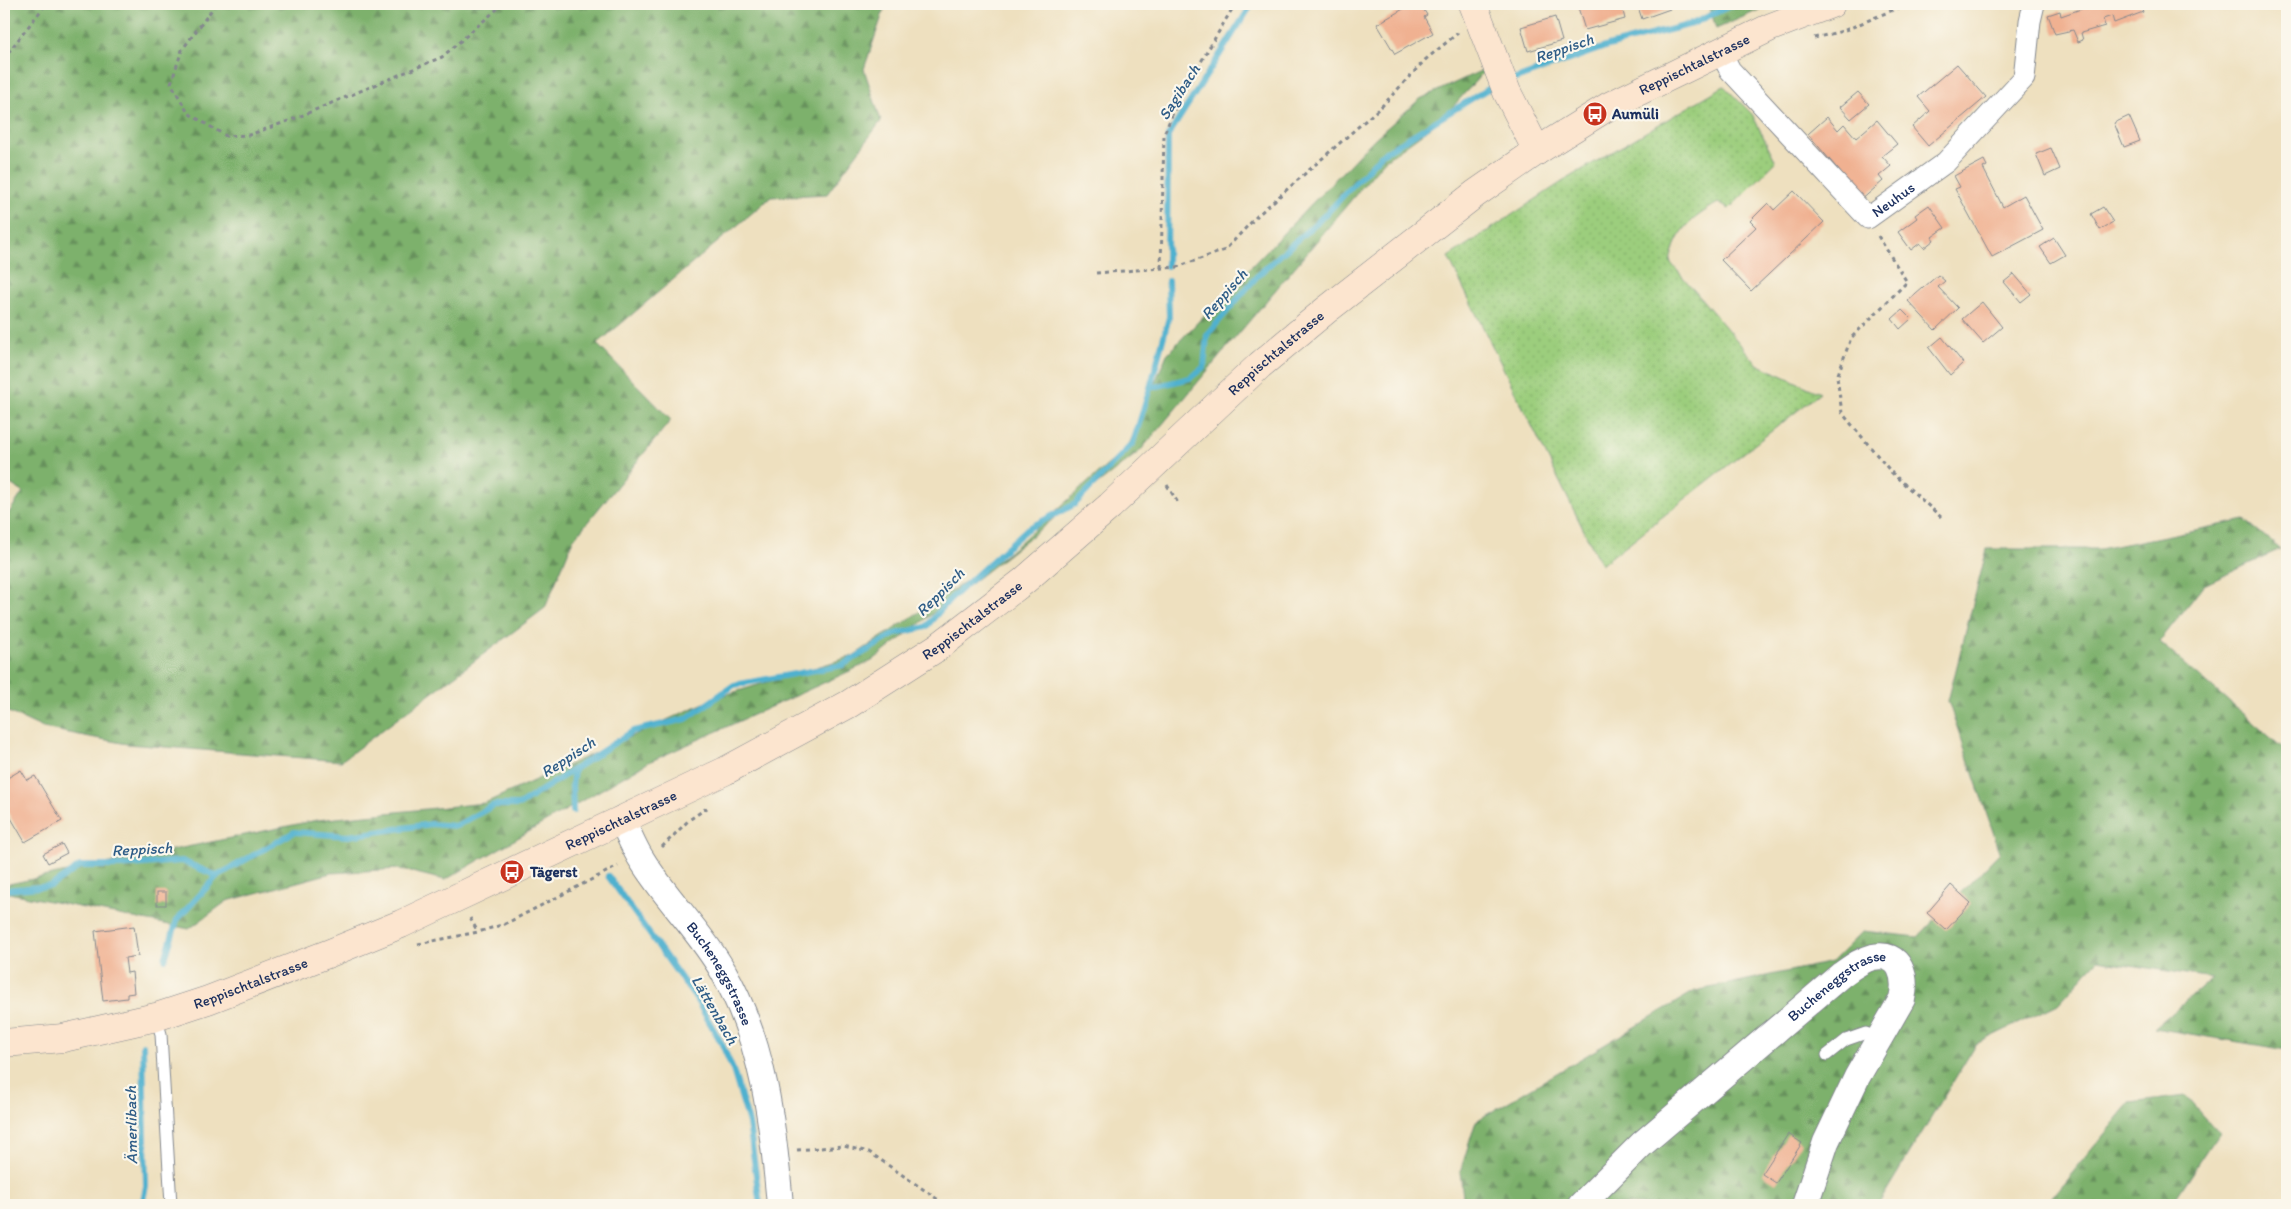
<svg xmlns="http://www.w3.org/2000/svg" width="2291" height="1209" font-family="Itim,sans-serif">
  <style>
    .grass { fill: url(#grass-dots); stroke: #5c7e6e }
    .forest { fill: url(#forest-firs); stroke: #4c7065 }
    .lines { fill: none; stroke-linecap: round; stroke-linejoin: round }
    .stream { stroke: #50b1cf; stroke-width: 6 }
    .building { fill: #f0b191 }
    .service-casing { stroke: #84888e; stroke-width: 13 }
    .minor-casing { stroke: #84888e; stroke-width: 23 }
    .tertiary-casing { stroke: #84888e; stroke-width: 28 }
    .secondary-casing { stroke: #84888e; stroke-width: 29 }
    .path { stroke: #84888e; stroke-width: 3; stroke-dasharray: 4 4; stroke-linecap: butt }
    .service { stroke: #fff; stroke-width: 11 }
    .minor { stroke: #fff; stroke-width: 21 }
    .tertiary { stroke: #fff; stroke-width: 26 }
    .secondary { stroke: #fce5cf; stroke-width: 28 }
    .labels { text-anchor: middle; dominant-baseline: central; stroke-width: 4.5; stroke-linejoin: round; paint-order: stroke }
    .street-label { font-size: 15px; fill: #1b2f5e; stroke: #fbf7ec }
    .poi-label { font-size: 15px; font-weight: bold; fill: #1b2f5e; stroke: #fbf7ec; text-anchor: start }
    .water-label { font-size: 16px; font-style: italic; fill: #2e5c86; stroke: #fbf7ec }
  </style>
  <defs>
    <pattern id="grass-dots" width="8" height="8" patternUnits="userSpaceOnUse" patternTransform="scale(1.25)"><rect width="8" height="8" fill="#9cce7d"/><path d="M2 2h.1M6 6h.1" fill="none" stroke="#86b16e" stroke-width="1.8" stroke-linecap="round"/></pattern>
    <pattern id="forest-firs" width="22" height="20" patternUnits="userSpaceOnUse" patternTransform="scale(1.25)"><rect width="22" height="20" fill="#7db16c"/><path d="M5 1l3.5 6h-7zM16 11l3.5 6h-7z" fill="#66905c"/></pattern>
  </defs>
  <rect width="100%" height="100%" fill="#fbf7ec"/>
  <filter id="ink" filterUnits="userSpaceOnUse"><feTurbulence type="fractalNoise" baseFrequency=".02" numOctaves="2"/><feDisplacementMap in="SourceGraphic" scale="10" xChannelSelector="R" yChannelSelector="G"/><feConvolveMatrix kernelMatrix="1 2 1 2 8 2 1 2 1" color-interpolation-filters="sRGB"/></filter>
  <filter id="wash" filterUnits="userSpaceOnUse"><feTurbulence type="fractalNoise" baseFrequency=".0096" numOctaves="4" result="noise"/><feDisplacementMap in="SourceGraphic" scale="20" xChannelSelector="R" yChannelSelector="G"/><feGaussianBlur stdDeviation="1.12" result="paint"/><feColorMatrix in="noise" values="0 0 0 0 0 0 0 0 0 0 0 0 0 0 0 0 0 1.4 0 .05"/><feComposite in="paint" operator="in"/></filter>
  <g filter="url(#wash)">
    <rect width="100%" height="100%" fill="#eee0bf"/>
    <!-- grass -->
    <path class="grass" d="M1724 86 1752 114 1776 162 1729 209 1718 203C1692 218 1676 231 1670 262L1757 364 1820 393 1601 565 1448 257 1568 178Z"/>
    <!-- forest -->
    <g class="forest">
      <polygon points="4,4 886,4 864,69 881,121 827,194 771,197 597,344 671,420 573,540 545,608 341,761 127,744 43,728 4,710 4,520 23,492 4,480"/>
      <polygon points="1709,4 1762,4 1759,10 1716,29"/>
      <polygon points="1487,68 1442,119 1384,161 1140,451 872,661 649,762 445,880 399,869 331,873 227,901 189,929 4,892 4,885 317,820 485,803 715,698 853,656 1007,554 1128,447 1167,354 1374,139 1420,99"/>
      <polygon points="2245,520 2280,549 2204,585 2159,642 2284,749 2287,747 2287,1050 2154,1028 2212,978 2098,960 2058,1004 1976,1044 1878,1205 1464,1205 1460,1172 1476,1121 1695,991 1832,962 1863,931 1918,937 2000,852 1948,701 1987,549 2100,549"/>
      <polygon points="2186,1096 2219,1133 2171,1205 2046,1205 2130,1103"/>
    </g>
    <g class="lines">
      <!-- stream -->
      <g class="stream">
        <polyline points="1510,81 1608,46 1692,24 1734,4"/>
        <polyline points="1167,266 1168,136 1252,4"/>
        <polyline points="1150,388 1169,317 1168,281"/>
        <polyline points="573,811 572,786 574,769"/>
        <polyline points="608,876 696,999 721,1042 733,1070 749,1123 760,1205"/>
        <polyline points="4,890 51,886 80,866 118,866 182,861 217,876 294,832 348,836 431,824 456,826 494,805 519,805 633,731 686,719 734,685 843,665 895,634 926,627 949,600 1027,529 1075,504 1133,443 1150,388 1190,378 1204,367 1207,335 1258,275 1327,213 1382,154 1486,90 1498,85"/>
        <polyline points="165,959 177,920 217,876"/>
        <polyline points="142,1205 146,1186 143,1045"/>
      </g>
    </g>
    <g id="blocks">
      <!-- building -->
      <g class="building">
        <polygon points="1412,4 1420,4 1427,15 1424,17 1433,33 1395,54 1377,24"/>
        <polygon points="1577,4 1621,4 1625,19 1585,30"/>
        <polygon points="1637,4 1668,4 1670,9 1642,19"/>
        <polygon points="2095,4 2140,4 2143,12 2114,23 2112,16 2103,19 2105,26 2081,33 2083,40 2078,42 2073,30 2055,34 2048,15 2060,11 2061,16"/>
        <polygon points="1555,17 1562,41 1528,51 1521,27"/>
        <polygon points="1957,64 1986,97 1928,146 1912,127 1930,111 1918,97"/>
        <polygon points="1858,92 1869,104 1851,119 1840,107"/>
        <polygon points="2129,116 2140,141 2124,147 2114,123"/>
        <polygon points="1827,117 1838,130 1844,124 1856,138 1877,120 1897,144 1882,156 1891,166 1879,176 1883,181 1860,201 1843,182 1846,179 1808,134"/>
        <polygon points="2051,148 2060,169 2045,176 2036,154"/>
        <polygon points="1984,160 1987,166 1983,168 2003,207 2024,195 2043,230 1992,257 1955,189 1960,187 1954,176"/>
        <polygon points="1794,191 1824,222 1751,291 1721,260 1756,227 1750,221 1768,203 1774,210"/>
        <polygon points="1929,205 1945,228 1932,237 1934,240 1924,248 1920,243 1911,250 1898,232 1917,218 1915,215"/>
        <polygon points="2103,207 2113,222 2100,230 2091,214"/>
        <polygon points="2054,238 2065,255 2051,263 2040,247"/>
        <polygon points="2014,274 2031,294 2021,302 2004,282"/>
        <polygon points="1938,275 1945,281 1938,287 1958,308 1935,330 1908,301"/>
        <polygon points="1982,302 2002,327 1983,343 1962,319"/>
        <polygon points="1902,310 1911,319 1900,329 1892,319"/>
        <polygon points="1942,337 1963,363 1950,375 1929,348"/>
        <polygon points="21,770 27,780 35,776 62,821 25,842 4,806 4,780"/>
        <polygon points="62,844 67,853 48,863 43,854"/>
        <polygon points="1951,885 1971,903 1946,930 1927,913"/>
        <rect x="157" y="892" width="9" height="13"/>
        <polygon points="134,926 138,956 125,958 127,973 132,972 134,993 127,994 127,998 103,1001 95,931"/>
        <polygon points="1788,1134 1802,1143 1776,1183 1762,1174"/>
      </g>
    </g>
  </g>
  <g filter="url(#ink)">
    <use href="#blocks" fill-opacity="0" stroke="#84888e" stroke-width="1"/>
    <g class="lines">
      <defs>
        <g id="service">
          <polyline points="156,1017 161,1034 171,1205"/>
          <polyline points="1827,1055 1846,1040 1866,1033 1880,1039"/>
        </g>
        <g id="minor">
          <path id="s1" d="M1720 51 1730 70 1868 218 1946 162 2024 78 2030 21 2034 4"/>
        </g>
        <g id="tertiary">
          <path id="s2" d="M622 819C628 833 634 848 642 860 666 899 700 931 723 971 764 1043 773 1124 780 1205"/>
          <path id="s3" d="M1581 1205 1642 1144 1841 975C1851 968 1861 960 1873 957 1901 951 1907 978 1902 999L1857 1077 1826 1142 1805 1205"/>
        </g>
        <g id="secondary">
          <polyline points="1473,4 1507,92 1537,151"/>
          <path id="s4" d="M4 1043 63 1038 156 1017 208 1000 330 953 401 924 725 771 849 704 938 647 1024 581 1110 506 1260 365 1325 311 1475 194 1537 151 1609 106 1771 27 1831 4"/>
        </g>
      </defs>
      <!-- service casing -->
      <use href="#service" class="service-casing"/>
      <!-- minor casing -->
      <use href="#minor" class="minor-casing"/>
      <!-- tertiary casing -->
      <use href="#tertiary" class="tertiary-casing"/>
      <!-- secondary casing -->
      <use href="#secondary" class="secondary-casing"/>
      <!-- path -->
      <g class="path">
        <polyline points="216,4 182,50 171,83 188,113 226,136 249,135 291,120 442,57 503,4"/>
        <polyline points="1814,38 1843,31 1907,4"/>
        <polyline points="4,68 7,54 46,4"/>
        <polyline points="1878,236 1907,282 1851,338 1837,377 1842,413 1892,473 1941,517"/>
        <polyline points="1161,268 1164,134 1178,101 1235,4"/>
        <polyline points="1096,273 1177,267 1225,250 1258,215 1383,105 1425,60 1458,33"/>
        <polyline points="1167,485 1178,503"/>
        <polyline points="662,847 689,820 710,806"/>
        <polyline points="470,918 478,932"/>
        <polyline points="418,944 478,932 505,924 618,866"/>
        <polyline points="797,1150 843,1146 869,1152 946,1205"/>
      </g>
      <!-- service -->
      <use href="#service" class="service"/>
      <!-- minor -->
      <use href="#minor" class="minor"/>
      <!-- tertiary -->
      <use href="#tertiary" class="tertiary"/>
      <!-- secondary -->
      <use href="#secondary" class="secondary"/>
    </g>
  </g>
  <!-- icons -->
  <defs>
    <symbol id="bus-disc" viewBox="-11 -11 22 22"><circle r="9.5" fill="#c8321e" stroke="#fbf7ec"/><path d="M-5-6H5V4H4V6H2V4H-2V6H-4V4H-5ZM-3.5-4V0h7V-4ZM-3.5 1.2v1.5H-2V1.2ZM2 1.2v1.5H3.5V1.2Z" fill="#fff"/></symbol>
  </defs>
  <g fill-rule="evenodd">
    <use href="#bus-disc" x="1581" y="100" width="28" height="28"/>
    <use href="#bus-disc" x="498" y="858" width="28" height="28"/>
  </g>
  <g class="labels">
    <!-- street labels -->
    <g class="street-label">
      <text stroke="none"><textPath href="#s4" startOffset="1980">Reppischtalstrasse</textPath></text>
      <text stroke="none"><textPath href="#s1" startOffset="255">Neuhus</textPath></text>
      <text stroke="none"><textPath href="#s4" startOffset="1470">Reppischtalstrasse</textPath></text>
      <text stroke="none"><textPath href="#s4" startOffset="1065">Reppischtalstrasse</textPath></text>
      <text stroke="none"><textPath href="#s4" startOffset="660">Reppischtalstrasse</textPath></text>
      <text stroke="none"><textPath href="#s2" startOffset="184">Bucheneggstrasse</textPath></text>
      <text stroke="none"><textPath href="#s4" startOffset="255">Reppischtalstrasse</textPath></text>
      <text stroke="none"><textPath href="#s3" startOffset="339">Bucheneggstrasse</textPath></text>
    </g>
    <!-- poi labels -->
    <g class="poi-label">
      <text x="1612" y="114">Aumüli</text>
      <text x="530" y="872">Tägerst</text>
    </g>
    <!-- water labels -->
    <g class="water-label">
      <text transform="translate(1564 48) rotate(-19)">Reppisch</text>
      <text transform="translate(1179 92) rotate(-57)">Sagibach</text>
      <text transform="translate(1224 294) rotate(-49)">Reppisch</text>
      <text transform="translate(940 592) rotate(-45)">Reppisch</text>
      <text transform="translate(568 757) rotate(-33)">Reppisch</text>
      <text transform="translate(142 849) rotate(-3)">Reppisch</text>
      <text transform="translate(715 1010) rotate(60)">Lättenbach</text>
      <text transform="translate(131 1125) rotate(-91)">Ämerlibach</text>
    </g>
  </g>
  <!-- margin -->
  <rect width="2291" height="1209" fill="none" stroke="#fbf7ec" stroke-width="20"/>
</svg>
